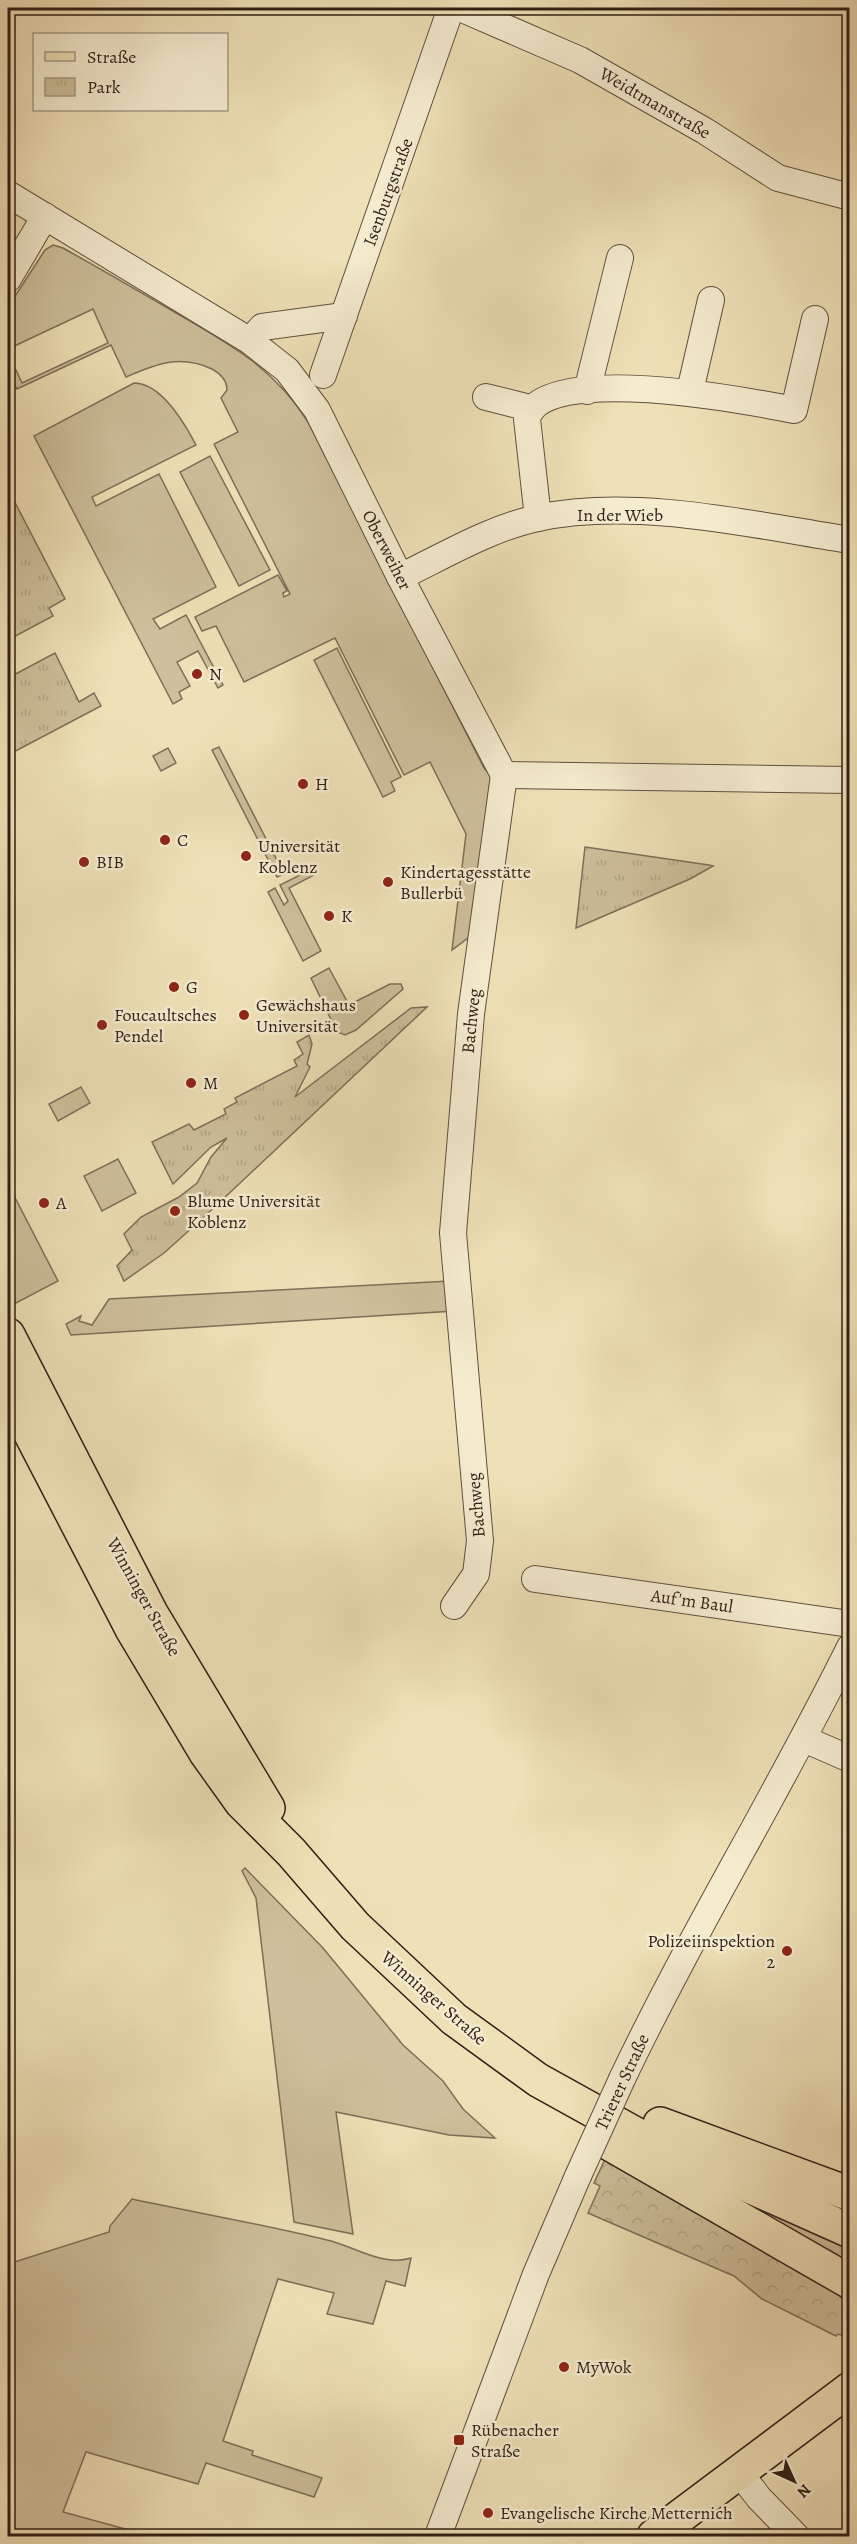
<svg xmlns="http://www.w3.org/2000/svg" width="857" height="2544" font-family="Alegreya,serif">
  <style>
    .grass { fill: #cec09c; stroke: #7e6f59; stroke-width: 1.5 }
    .forest { fill: url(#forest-crowns); stroke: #7e6f59; stroke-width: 1.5 }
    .park { fill: url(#park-tufts); stroke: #7e6f59; stroke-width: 1.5 }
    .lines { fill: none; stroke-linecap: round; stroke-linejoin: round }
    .minor-casing { stroke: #5f4f3e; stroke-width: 28 }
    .major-casing { stroke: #2f1e16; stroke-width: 36 }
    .minor { stroke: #f5ecd0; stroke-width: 26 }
    .major { stroke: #efe1b7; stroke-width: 33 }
    .minor-bridge-casing { stroke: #5f4f3e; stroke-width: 28; stroke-linecap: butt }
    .minor-bridge { stroke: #f5ecd0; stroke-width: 26 }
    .poi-dot { fill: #8f2418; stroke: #f5ecd0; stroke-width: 2 }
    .labels { text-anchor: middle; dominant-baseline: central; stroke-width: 5; stroke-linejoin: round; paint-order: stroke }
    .street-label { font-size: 18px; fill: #2f1e16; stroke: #f5ecd0 }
    .poi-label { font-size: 18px; fill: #2f1e16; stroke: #f5ecd0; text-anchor: start }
  </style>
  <defs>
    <pattern id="forest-crowns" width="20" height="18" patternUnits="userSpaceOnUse" patternTransform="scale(1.5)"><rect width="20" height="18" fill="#cec09c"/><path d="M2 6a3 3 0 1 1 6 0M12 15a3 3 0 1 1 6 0" fill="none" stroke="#b1a586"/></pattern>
    <pattern id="park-tufts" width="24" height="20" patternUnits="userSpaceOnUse" patternTransform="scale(1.5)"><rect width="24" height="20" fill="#cec09c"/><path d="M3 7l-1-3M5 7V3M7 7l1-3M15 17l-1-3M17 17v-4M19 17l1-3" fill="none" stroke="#b1a586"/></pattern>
  </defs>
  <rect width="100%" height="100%" fill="#efe1b7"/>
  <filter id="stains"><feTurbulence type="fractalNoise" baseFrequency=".00333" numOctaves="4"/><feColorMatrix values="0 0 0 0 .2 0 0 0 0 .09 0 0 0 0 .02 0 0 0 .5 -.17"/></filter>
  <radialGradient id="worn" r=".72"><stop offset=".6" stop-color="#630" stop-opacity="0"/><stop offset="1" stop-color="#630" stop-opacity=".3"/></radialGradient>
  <!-- grass -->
  <g class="grass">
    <path d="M53 245 63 248C99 268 135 289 171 310 227 343 272 365 308 422L484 768 494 780 477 931 452 950 466 834 430 762 404 775 335 638 244 682 216 626 202 631 195 617 278 575 287 591 283 593 284 597 290 594 214 444 238 432 221 398 227 390C227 380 221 374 212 369 180 354 156 364 126 377L111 345 17 389 12 379 8 381V374L16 370 22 383 108 343 93 309 8 349V307L45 250Z"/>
    <path d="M134 383C162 383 185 424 196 445L92 497 96 506 159 474 216 587 153 619 160 629 186 615 223 685 218 688 198 651 177 662 190 686 179 692 182 699 173 704 34 436Z"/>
    <polygon points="210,456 270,570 239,586 180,472"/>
    <polygon points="337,648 401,777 391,782 395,791 383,797 314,660"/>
    <polygon points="219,747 284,874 277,877 212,750"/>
    <polygon points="168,748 176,763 161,771 153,756"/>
    <polygon points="314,868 316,874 289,888 321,951 303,961 268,892 275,888 284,905 288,901 280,885"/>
    <polygon points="329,968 349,1005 390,984 401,984 403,989 356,1030 345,1035 337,1032 311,978"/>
    <polygon points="81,1087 90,1103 58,1121 49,1104"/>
    <polygon points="118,1159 136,1193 102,1211 84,1176"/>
    <polygon points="8,1184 58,1281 16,1303 8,1286"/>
    <polygon points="450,1281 454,1311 71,1335 66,1324 81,1316 79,1321 92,1325 109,1299"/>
    <polygon points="245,1868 323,1948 403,2045 443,2081 463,2109 495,2138 449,2135 336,2112 353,2234 294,2222 256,1898 242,1871"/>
    <polygon points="720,2188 849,2248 849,2271"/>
    <path d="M132 2199C197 2213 262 2224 327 2240 354 2246 382 2267 411 2258L405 2286 386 2281 373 2324 327 2314 334 2293 278 2279 223 2441 253 2451 252 2455 322 2478 314 2497 206 2463 198 2484 86 2452 63 2512 151 2536H8V2264L109 2232 110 2226Z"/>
  </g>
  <!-- forest -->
  <polygon class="forest" points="607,2155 832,2290 849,2304 849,2338 838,2334 836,2336 762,2299 734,2276 588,2213 600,2186 594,2183"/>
  <!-- park -->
  <g class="park">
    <polygon points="8,489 65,599 49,608 53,616 8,640"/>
    <polygon points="55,653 79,702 94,693 101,706 8,755 8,678"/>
    <polygon points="585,847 709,865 713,866 690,879 576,928"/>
    <polygon points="427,1007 204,1217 164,1253 124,1281 117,1266 132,1250 124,1234 141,1217 179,1197 197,1183 211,1157 227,1138 211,1147 173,1184 152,1142 189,1124 194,1130 226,1114 224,1109 237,1102 235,1098 297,1066 294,1060 303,1054 297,1042 309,1035 312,1044 307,1064 310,1067 295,1097 411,1008"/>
  </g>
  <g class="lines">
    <defs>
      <g id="minor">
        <polyline points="460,8 580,60 705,131 778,178 850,197"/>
        <polyline points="8,194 250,341 287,370 317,410 400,577 504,775"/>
        <polyline points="8,279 45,216"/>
        <polyline points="250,341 262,327 344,316"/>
        <polyline points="323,375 451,8"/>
        <polyline points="587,391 620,258"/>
        <polyline points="690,391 711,300"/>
        <polyline points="486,397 530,408"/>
        <path d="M538 518 527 419C542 361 748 401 794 410L815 319"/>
        <path d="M400 577C444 556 490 528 538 518 633 497 754 525 850 540"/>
        <polyline points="504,775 850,780"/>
        <polyline points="535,1579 850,1624"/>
        <polyline points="454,1606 476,1574 480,1541 453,1233 471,1014 504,775"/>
        <polyline points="804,1739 850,1759"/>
        <path d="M622 2079C692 1932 778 1793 850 1647"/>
        <polyline points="739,2472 759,2498 796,2536"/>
        <polyline points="438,2536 536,2274 578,2176"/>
      </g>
      <g id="major">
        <polyline points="8,1335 151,1613 268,1808"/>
        <polyline points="8,1390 132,1629 206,1753 241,1802 291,1852 355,1926 454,2019 538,2080 648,2141 850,2231"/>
        <polyline points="660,2124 850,2194"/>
        <polyline points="610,2144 850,2282"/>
        <polyline points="654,2536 850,2389"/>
      </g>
    </defs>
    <!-- minor casing -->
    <use href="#minor" class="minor-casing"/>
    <!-- major casing -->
    <use href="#major" class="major-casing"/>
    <!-- minor -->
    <use href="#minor" class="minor"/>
    <!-- major -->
    <use href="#major" class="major"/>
    <defs>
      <polyline id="minor-bridge" points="578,2176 622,2079"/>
    </defs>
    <!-- minor-bridge casing -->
    <use href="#minor-bridge" class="minor-bridge-casing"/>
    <!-- minor-bridge -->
    <use href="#minor-bridge" class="minor-bridge"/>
  </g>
  <!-- markers -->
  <g class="poi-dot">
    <circle cx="197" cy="674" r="6"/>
    <circle cx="303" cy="784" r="6"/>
    <circle cx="165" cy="840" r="6"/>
    <circle cx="246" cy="856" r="6"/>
    <circle cx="84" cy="862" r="6"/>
    <circle cx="388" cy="882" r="6"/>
    <circle cx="329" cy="916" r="6"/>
    <circle cx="174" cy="987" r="6"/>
    <circle cx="244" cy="1015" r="6"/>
    <circle cx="102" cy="1025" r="6"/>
    <circle cx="191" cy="1083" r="6"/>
    <circle cx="44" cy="1203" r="6"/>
    <circle cx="175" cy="1211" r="6"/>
    <circle cx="787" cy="1951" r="6"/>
    <circle cx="564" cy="2367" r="6"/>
    <rect x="453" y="2434" width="12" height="12" rx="3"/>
    <circle cx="488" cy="2513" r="6"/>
  </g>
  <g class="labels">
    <!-- street labels -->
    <g class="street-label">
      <text transform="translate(655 103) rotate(30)">Weidtmanstraße</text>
      <text transform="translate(388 192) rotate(-70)">Isenburgstraße</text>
      <text x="620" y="515">In der Wieb</text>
      <text transform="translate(387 550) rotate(63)">Oberweiher</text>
      <text transform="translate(471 1021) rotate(-84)">Bachweg</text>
      <text transform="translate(476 1505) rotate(-95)">Bachweg</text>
      <text transform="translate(144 1597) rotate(61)">Winninger Straße</text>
      <text transform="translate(692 1601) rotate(8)">Auf'm Baul</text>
      <text transform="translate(434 1998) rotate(41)">Winninger Straße</text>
      <text transform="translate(622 2082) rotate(-65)">Trierer Straße</text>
    </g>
    <!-- poi labels -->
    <g class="poi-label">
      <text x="209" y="674">N</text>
      <text x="315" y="784">H</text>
      <text x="177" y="840">C</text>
      <text x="258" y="846">Universität<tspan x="258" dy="21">Koblenz</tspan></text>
      <text x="96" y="862">BIB</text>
      <text x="400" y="872">Kindertagesstätte<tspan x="400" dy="21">Bullerbü</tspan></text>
      <text x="341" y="916">K</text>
      <text x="186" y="987">G</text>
      <text x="256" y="1005">Gewächshaus<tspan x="256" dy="21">Universität</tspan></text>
      <text x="114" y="1015">Foucaultsches<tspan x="114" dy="21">Pendel</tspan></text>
      <text x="203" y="1083">M</text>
      <text x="187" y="1201">Blume Universität<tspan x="187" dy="21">Koblenz</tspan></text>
      <text x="56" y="1203">A</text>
      <text x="775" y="1941" text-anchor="end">Polizeiinspektion<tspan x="775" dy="21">2</tspan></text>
      <text x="576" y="2367">MyWok</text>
      <text x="471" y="2430">Rübenacher<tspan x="471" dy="21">Straße</tspan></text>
      <text x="500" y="2513">Evangelische Kirche Metternich</text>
    </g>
  </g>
  <!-- margin -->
  <rect width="857" height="2544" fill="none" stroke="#efe1b7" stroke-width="30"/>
  <rect x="9" y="9" width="839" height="2526" fill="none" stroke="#2f1e16" stroke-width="3"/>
  <rect x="15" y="15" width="827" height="2514" fill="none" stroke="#2f1e16" stroke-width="1.5"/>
  <!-- legend -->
  <rect x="33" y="33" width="195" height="78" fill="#f5ecd0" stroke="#a69a86" stroke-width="1.5"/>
  <rect x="45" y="52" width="30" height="9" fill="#efe1b7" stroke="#a69a86" stroke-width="1.5"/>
  <text x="87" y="63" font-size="18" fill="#2f1e16">Straße</text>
  <rect x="45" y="78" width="30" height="18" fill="url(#park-tufts)" stroke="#a69a86" stroke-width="1.5"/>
  <text x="87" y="93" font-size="18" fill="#2f1e16">Park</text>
  <!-- north arrow -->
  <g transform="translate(794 2481) rotate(135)" stroke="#f5ecd0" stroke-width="4.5" paint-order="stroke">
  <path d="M0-4.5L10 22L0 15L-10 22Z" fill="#2f1e16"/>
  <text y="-9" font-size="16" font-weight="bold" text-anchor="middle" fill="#2f1e16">N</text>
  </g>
  <rect width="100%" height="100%" filter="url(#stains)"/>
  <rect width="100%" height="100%" fill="url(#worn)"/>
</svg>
